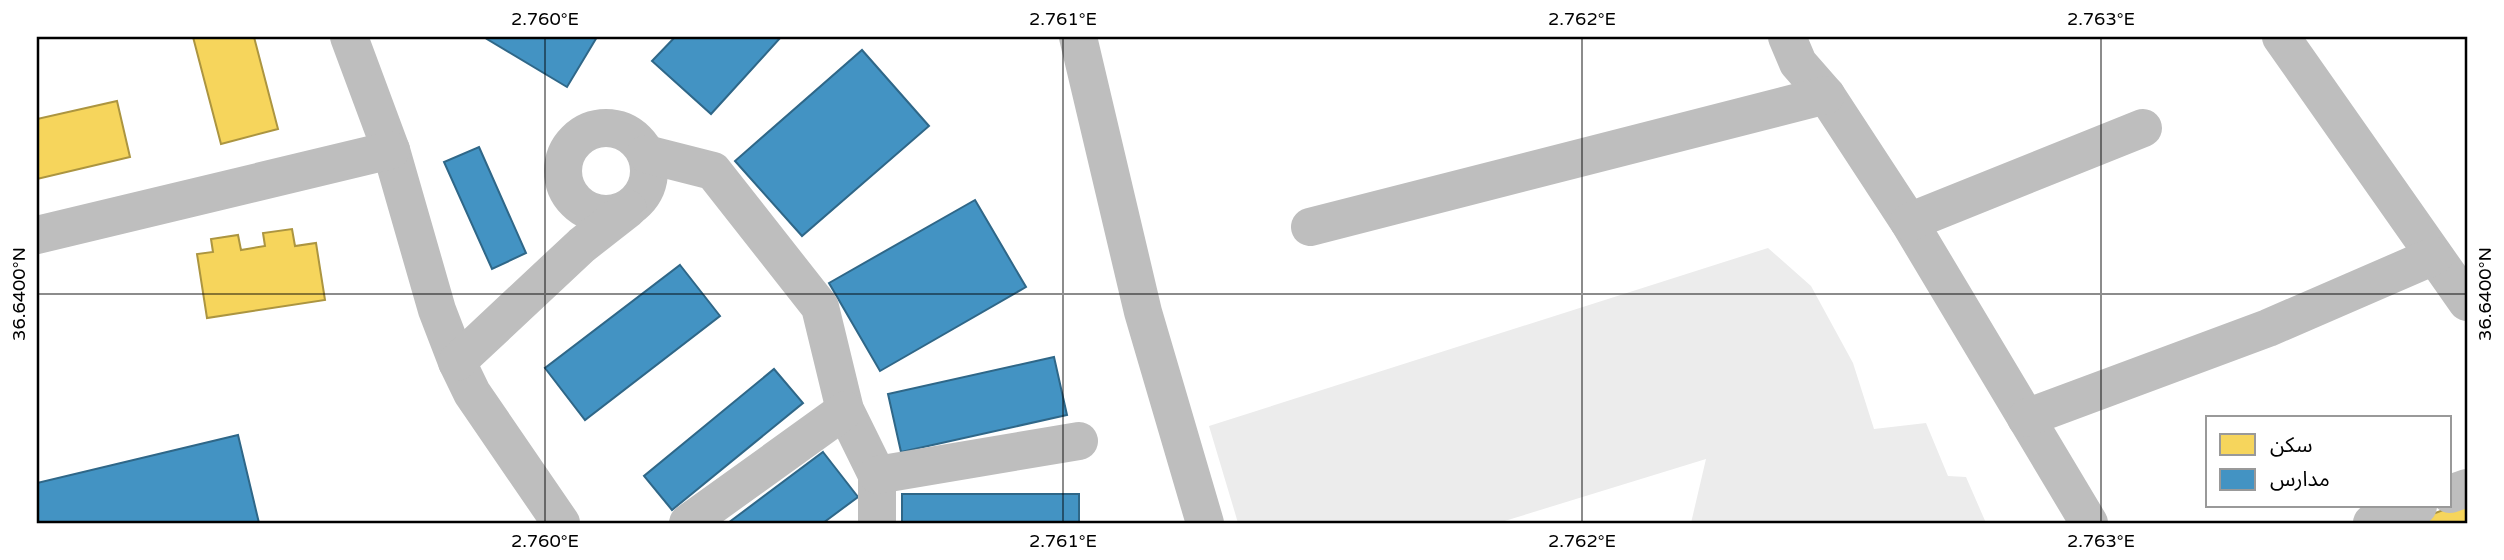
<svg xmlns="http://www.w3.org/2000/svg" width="2504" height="560" font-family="'Varela Round','Noto Sans Arabic',sans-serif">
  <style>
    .green { fill: #ececec }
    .homes { fill: #f6d55c; stroke: #ac9540; stroke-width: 2 }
    .schools { fill: #4393c3; stroke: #2f6788; stroke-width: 2 }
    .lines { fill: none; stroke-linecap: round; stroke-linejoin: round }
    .minor { stroke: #bebebe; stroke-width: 38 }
    .ticks { fill: none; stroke: #000; stroke-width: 2; stroke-opacity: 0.45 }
    .neatline { fill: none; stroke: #000; stroke-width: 2.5 }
    .ticks-label { font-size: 18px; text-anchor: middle; fill: #000 }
  </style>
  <rect width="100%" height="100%" fill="#fff"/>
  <!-- green -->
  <polygon class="green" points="1768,248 1811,286 1853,363 1874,429 1926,423 1948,476 1966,477 1986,523 1691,523 1706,459 1498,523 1238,523 1209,426"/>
  <!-- homes -->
  <g class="homes">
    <polygon points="193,37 254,37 278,129 221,144"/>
    <polygon points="117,101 130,157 37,179 37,119"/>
    <polygon points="292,229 295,246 316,243 325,300 207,318 197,254 213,252 211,239 238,235 241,250 265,246 263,233"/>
    <polygon points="2467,501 2467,523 2409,523"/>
  </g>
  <!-- schools -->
  <g class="schools">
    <polygon points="489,37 597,37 567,87 487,39"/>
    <polygon points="675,37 781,37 711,114 652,61"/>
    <polygon points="862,50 929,126 802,236 735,161"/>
    <polygon points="479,147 526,253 492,269 444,162"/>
    <polygon points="975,200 1026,287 880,371 829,283"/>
    <polygon points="680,265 720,316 585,420 545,368"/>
    <polygon points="1054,357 1067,415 901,452 888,394"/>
    <polygon points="774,369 803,403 672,510 644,476"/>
    <polygon points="238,435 259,523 37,523 37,483"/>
    <polygon points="823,452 858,497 823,523 728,523"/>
    <rect x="902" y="494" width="177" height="29"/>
  </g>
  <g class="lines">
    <!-- minor -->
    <g class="minor">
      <polyline points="349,37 391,150 437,310 457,362 472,393 561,523"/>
      <polyline points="1078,37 1143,312 1205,523"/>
      <polyline points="1787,37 1798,63 1826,95 1909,222 2089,523"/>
      <polyline points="2281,37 2467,302"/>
      <circle cx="606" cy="171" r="43"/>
      <polyline points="646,154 713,171 820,307 845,410 877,475 877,523"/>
      <polyline points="1909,222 2143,128"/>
      <polyline points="1310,227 1826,95"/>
      <polyline points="37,235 391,150"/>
      <polyline points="457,362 582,245 628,209"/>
      <polyline points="2026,418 2268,328 2434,256"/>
      <polyline points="877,475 1079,441"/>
      <polyline points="2450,494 2467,488"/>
      <polyline points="688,523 845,410"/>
      <polyline points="2372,523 2418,506"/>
    </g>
  </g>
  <!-- ticks -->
  <path class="ticks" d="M545 37V523M1063 37V523M1582 37V523M2101 37V523M37 294H2467"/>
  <!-- border -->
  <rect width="2504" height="560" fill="none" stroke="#ffffff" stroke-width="77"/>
  <!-- legend -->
  <rect x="2206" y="416" width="245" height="91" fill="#ffffff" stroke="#999999" stroke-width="2"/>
  <rect x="2220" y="434" width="35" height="21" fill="#f6d55c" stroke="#999999" stroke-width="2"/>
  <text x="2270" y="452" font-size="21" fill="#000000">سكن</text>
  <rect x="2220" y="469" width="35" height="21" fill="#4393c3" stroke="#999999" stroke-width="2"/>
  <text x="2270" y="486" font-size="21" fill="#000000">مدارس</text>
  <rect x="38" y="38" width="2428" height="484" class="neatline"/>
  <g class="ticks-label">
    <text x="545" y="25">2.760°E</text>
    <text x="1063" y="25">2.761°E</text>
    <text x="1582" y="25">2.762°E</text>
    <text x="2101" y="25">2.763°E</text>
    <text transform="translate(19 294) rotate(-90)" y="6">36.6400°N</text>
    <text transform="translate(2485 294) rotate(-90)" y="6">36.6400°N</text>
    <text x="545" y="547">2.760°E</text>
    <text x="1063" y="547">2.761°E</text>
    <text x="1582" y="547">2.762°E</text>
    <text x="2101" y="547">2.763°E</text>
  </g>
</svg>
